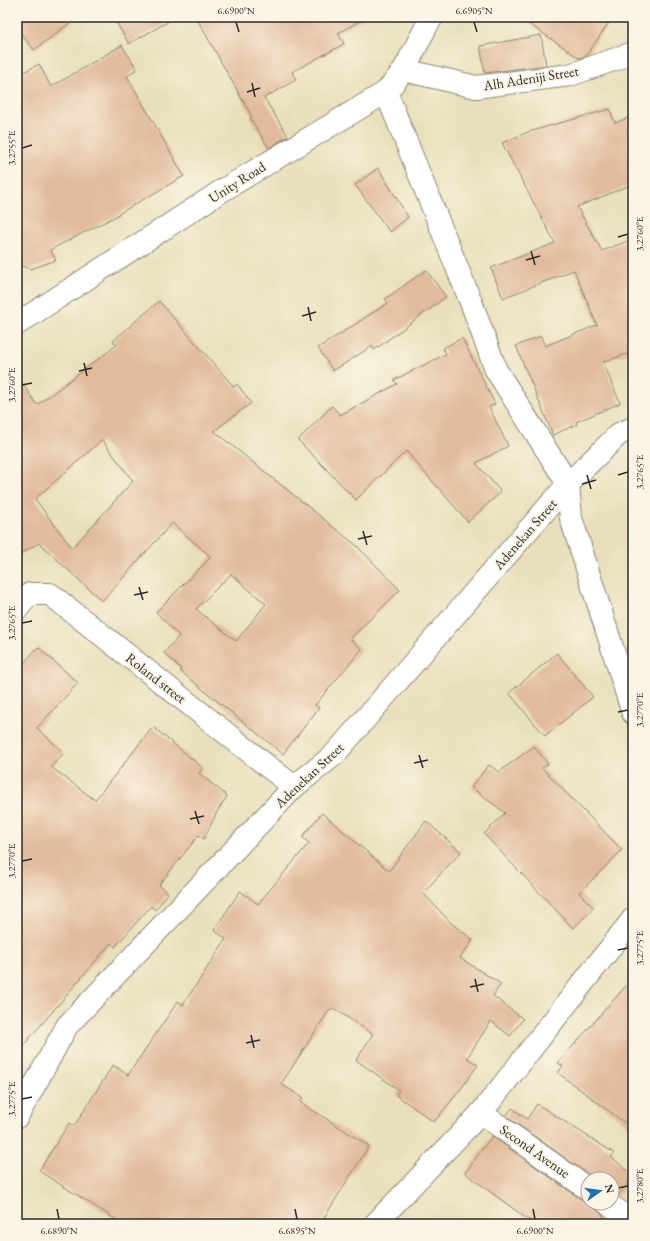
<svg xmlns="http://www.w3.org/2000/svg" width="650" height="1241" font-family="'EB Garamond',serif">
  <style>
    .building { fill: #e1bb9b; fill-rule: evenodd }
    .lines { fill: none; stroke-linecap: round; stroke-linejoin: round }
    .street-casing { stroke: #8a8673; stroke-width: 24 }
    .street { stroke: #fff; stroke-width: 22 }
    .ticks { fill: none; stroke: #2b2b2b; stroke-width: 1.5 }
    .labels { text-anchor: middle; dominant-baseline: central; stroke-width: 4; stroke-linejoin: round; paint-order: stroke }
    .street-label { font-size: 14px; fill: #2b2b2b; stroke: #fcf5e5 }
    .neatline { fill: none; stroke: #2b2b2b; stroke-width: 1.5 }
    .ticks-label { font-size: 10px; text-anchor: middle; fill: #2b2b2b }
  </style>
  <rect width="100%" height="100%" fill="#fcf5e5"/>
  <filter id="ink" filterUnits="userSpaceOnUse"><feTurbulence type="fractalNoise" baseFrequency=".025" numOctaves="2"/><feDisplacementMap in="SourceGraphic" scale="8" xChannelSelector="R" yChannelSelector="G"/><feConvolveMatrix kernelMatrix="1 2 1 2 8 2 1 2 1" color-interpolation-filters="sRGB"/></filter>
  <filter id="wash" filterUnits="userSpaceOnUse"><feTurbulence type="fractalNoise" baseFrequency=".012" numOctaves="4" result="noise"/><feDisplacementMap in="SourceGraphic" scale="16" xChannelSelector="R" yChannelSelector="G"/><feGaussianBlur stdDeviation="0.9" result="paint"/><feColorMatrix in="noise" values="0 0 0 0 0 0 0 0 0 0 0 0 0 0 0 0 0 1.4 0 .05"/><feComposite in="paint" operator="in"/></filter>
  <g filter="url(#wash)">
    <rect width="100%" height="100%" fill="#e9e0bb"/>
    <g id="blocks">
      <!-- building -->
      <g class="building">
        <polygon points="17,17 78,17 34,50 17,28"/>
        <polygon points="113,17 176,17 129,44"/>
        <polygon points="196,17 367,17 338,33 344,44 292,72 296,80 264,98 288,136 269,148 250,118 252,117"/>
        <polygon points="519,17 613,17 586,56 579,58"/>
        <polygon points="541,35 546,65 485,73 480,46"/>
        <polygon points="122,45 137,69 127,76 184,176 118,214 118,215 50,250 56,260 31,269 21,266 17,259 17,76 39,64 51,87"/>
        <polygon points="610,109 615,123 633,116 633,184 577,207 602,251 633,239 633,352 603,362 620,403 576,422 577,424 553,435 516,346 541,336 545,346 597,325 574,270 503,298 491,268 555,243 502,143 528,132"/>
        <polygon points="378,168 408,217 390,232 355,185"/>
        <polygon points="426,270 446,297 374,350 372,346 333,371 318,348 388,303 385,299"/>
        <path d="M159 301 234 387 237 384 251 403 214 431 357 546 400 590 350 639 362 649 315 705 319 708 283 754 180 671 181 669 164 653 179 636 156 612 211 557 172 523 102 601 39 543 17 556V375L37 405 117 345 113 341ZM102 440 133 481 72 548 35 499ZM231 574 266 604 236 641 196 609Z"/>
        <polygon points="462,338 495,404 489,407 508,446 476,463 501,492 468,522 406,451 356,500 298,440 332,406 340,415 397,384 394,380 446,354 443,348"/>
        <polygon points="38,647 78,683 37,728 64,753 51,767 95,800 153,727 203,768 199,773 227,796 217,812 204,839 199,835 159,885 168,893 155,910 151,906 115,947 111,943 17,1053 17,671"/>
        <polygon points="557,653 593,697 545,736 509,693"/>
        <polygon points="534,746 548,764 542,768 622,850 579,893 594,908 573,928 484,834 505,813 471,787 489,765 499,772"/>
        <polygon points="322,813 389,871 426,821 461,852 423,893 451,923 473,940 460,958 501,984 493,996 523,1019 510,1036 491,1021 467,1058 478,1065 460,1090 434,1122 396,1095 399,1090 356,1060 373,1034 333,1008 332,1010 330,1009 281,1084 303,1098 300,1102 369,1146 320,1224 123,1224 39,1171 69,1123 74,1126 113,1065 128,1075 178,1001 183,1005 226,939 214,930 240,891 258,904 309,843 302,837"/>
        <polygon points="633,978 633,1129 558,1073 563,1066 558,1063"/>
        <polygon points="537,1104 614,1153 611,1157 633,1175 618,1196 612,1192 612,1179 595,1179 506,1116 512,1108 527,1119"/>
        <polygon points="492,1136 581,1199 588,1201 588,1203 595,1203 596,1209 604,1216 598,1224 534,1224 465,1173"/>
      </g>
    </g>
  </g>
  <g filter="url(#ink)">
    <use href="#blocks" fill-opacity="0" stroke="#8a8673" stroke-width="1"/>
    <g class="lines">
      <defs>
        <g id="street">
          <polyline points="404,70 476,87 570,75 633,53"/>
          <polyline points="386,92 471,302 496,370 568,484 571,518 633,713"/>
          <polyline points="17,324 223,190 386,92 404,70 426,27 432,17"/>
          <polyline points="17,609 30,594 50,594 294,787"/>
          <polyline points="481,1113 588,1189"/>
          <polyline points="17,1117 67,1026 294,787 334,755 568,484 619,434 633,428"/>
          <polyline points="607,1203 633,1221"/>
          <polyline points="375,1224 481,1113 633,919"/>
        </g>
      </defs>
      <!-- street casing -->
      <use href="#street" class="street-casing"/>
      <!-- street -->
      <use href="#street" class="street"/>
    </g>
  </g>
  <!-- ticks -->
  <path class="ticks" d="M236 22 239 32M474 22 477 32M252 83 255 97M247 92 260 88M22 148 32 145M618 237 628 234M531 251 535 265M526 260 540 256M308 307 311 321M302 316 316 312M84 363 87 376M79 371 92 368M22 385 32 383M587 475 591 489M618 475 628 472M582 484 596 480M363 531 367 545M358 539 372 536M139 587 143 600M134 595 148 592M22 623 32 621M618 712 628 710M419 755 423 768M414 763 428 760M195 811 199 824M190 819 204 816M22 861 32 859M618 950 628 948M475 979 478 992M470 987 484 984M251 1035 254 1048M246 1043 260 1040M22 1099 32 1097M618 1188 628 1186M57 1209 59 1219M295 1209 297 1219M533 1209 535 1219"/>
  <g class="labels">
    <!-- street labels -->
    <g class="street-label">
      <text transform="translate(531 78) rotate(-9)">Alh Adeniji Street</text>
      <text transform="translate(237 182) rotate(-32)">Unity Road</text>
      <text transform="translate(525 534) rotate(-49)">Adenekan Street</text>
      <text transform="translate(156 678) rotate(38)">Roland street</text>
      <text transform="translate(309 775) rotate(-43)">Adenekan Street</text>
      <text transform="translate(535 1151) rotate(35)">Second Avenue</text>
    </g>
  </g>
  <!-- margin -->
  <rect width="650" height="1241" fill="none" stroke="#fcf5e5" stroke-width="44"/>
  <!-- north arrow -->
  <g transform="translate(600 1191) rotate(76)"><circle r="19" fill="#fcf5e5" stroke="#a8a49b"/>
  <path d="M0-3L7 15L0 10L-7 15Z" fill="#1f6fb2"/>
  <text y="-6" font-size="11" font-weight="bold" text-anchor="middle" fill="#2b2b2b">N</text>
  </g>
  <rect x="22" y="22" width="606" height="1197" class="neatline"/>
  <g class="ticks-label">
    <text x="236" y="14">6.6900°N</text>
    <text x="474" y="14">6.6905°N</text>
    <text transform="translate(11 148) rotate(-90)" y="4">3.2755°E</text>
    <text transform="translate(639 234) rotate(-90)" y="4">3.2760°E</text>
    <text transform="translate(11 385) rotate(-90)" y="4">3.2760°E</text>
    <text transform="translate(639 472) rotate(-90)" y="4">3.2765°E</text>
    <text transform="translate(11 623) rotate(-90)" y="4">3.2765°E</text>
    <text transform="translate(639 710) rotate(-90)" y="4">3.2770°E</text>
    <text transform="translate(11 861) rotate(-90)" y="4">3.2770°E</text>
    <text transform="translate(639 948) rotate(-90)" y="4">3.2775°E</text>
    <text transform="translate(11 1099) rotate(-90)" y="4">3.2775°E</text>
    <text transform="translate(639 1186) rotate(-90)" y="4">3.2780°E</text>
    <text x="59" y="1234">6.6890°N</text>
    <text x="297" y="1234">6.6895°N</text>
    <text x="535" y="1234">6.6900°N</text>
  </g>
</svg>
